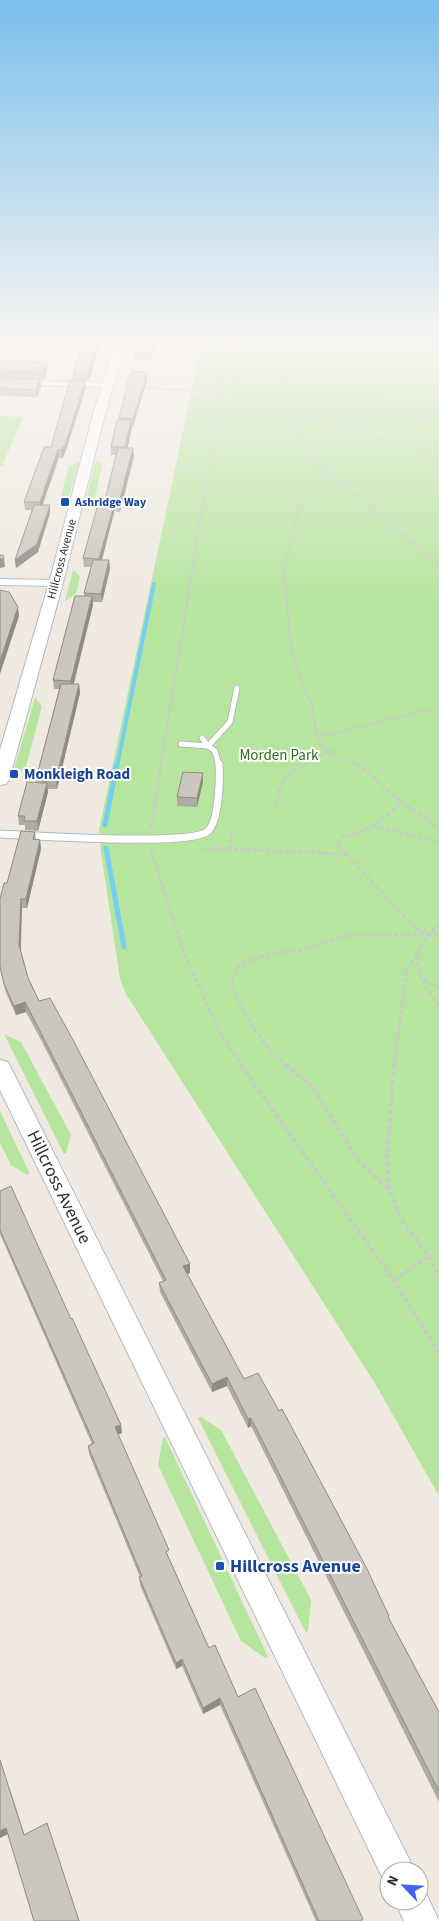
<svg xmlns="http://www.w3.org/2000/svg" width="439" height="1921" font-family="'Source Sans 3',sans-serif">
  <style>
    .green { fill: #b6e59e }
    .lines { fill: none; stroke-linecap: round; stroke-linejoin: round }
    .stream-far1 { stroke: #75cff0; stroke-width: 4 }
    .stream { stroke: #75cff0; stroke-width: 5 }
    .lane-far1-casing { stroke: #b4b7c1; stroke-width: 7 }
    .lane-casing { stroke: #b4b7c1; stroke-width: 9 }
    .street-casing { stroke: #b4b7c1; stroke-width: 2 }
    .secondary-casing { stroke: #b4b7c1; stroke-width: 2 }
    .path-far3 { stroke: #c9c9c9; stroke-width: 2; stroke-dasharray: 2.5 1; stroke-linecap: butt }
    .path-far2 { stroke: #c9c9c9; stroke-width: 2.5; stroke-dasharray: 3 2; stroke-linecap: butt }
    .path-far1 { stroke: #c9c9c9; stroke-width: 3; stroke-dasharray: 4 2.5; stroke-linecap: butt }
    .path { stroke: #c9c9c9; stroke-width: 4; stroke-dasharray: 4.5 3; stroke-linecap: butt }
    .lane-far1 { stroke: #fff; stroke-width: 5 }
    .lane { stroke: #fff; stroke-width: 7 }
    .street { fill: #fff; fill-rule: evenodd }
    .secondary { fill: #fff; fill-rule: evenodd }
    .wall { fill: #afaba4 }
    .shaded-wall { fill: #8e8b86 }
    .building { fill: #cbc7bf; stroke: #8e8b86 }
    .transit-dot { fill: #1a4fb4; stroke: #fff; stroke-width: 2 }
    .labels { text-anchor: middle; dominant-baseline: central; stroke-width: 4; stroke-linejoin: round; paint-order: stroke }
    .far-transit-label { font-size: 12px; font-weight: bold; fill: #164399; stroke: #fff; text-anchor: start }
    .far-street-label { font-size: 12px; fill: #2e2e2e; stroke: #fff }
    .park-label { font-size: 15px; fill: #2c6e1b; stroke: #fff }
    .transit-label { font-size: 15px; font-weight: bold; fill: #164399; stroke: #fff; text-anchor: start }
    .near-street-label { font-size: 18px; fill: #2e2e2e; stroke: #fff }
    .near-transit-label { font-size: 18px; font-weight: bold; fill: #164399; stroke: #fff; text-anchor: start }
  </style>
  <rect width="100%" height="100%" fill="#efe9e1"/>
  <!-- green -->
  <g class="green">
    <polygon points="203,338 439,338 439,1496 376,1385 126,994 120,979 100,846 101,845 99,830 191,393 219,392 219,391 192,389"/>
    <polygon points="0,416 23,417 2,466 0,466"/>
    <polygon points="96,460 102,465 94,502 84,507"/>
    <polygon points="79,462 66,508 64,508 59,503 69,466"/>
    <polygon points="73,570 80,576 76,594 65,601"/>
    <polygon points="35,698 42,706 26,767 12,776"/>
    <polygon points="4,1034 21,1042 71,1135 66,1153 64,1154"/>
    <polygon points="0,1111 30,1174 27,1175 11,1165 0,1143"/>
    <polygon points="201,1417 221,1430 311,1600 308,1631 306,1633 198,1418"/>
    <polygon points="165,1437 268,1657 265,1658 241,1641 158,1465 163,1438"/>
  </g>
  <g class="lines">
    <!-- stream-far1 -->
    <polyline class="stream-far1" points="117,766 154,584"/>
    <!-- stream -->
    <g class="stream">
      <polyline points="105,825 117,764"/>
      <polyline points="106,848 124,947"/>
    </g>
    <defs>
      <g id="lane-far1">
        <polyline points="202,738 208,746"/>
        <polyline points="181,744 208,746"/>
        <polyline points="219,766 215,751 208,746 230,722 237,688"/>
      </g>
      <path id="lane" d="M0 834C30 835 193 847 208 831 219 820 220 780 219 764"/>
      <g id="street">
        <polygon points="0,380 108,383 112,385 108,387 0,384"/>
        <polygon points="0,579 56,580 61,583 56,586 0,585"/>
      </g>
      <g id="secondary">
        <polygon points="117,338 127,338 105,414 63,583 9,780 6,784 0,785 0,750 49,583 93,414"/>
        <polygon points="0,1060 8,1062 11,1068 409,1859 414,1871 389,1871 389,1884 385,1883 0,1090"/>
        <polygon points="419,1887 424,1889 439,1921 404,1921 395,1901 419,1901"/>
      </g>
    </defs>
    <!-- lane-far1 casing -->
    <use href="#lane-far1" class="lane-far1-casing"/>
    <!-- lane casing -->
    <use href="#lane" class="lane-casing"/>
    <!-- street casing -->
    <use href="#street" class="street-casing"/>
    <!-- secondary casing -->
    <use href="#secondary" class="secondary-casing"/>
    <!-- path-far3 -->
    <g class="path-far3">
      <polyline points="242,338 234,361 235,384 252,392 261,401 288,414 296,422 298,432 306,443 322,475 319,487 306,501 296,519 294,528"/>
      <polyline points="140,388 359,398 439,406"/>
      <path d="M262 393C288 384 295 364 295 338"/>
      <polyline points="278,406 439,458"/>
      <polyline points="281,406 364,404 414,416 439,418"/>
      <polyline points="317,463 393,528"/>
      <polyline points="199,528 229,338"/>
    </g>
    <!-- path-far2 -->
    <g class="path-far2">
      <polyline points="294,526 284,569 290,641 299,675 312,706 316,732 322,747 359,766"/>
      <polyline points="392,526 439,566"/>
      <polyline points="318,737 439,707"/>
      <polyline points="161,766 199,526"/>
      <polyline points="303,766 330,752"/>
    </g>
    <!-- path-far1 -->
    <g class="path-far1">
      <path d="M357 764C374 776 386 791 403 803 415 812 427 819 439 829"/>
      <path d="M275 805C282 782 282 776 305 764"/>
      <polyline points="374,826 439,842"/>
      <polyline points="151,828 161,764"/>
      <polyline points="201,848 346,854 410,923 418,929 439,936"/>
      <polyline points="151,849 184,953 222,1037 242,1066"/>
      <polyline points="229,849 232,831"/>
      <path d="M345 853 337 844 341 837C371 831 379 822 402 803"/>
      <path d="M439 924C432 932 422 942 418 953 413 970 429 993 439 1006"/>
      <polyline points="424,980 439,988"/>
      <path d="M287 1066C262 1046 242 1012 231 982L239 966 250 960 275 953 302 950 345 936 431 934"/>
      <polyline points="394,1066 407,968 418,954"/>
    </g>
    <!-- path -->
    <g class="path">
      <polyline points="241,1065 394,1281 439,1353"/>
      <polyline points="285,1065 311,1085 359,1161 389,1189"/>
      <polyline points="394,1065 387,1158 389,1189 401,1219 429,1256 439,1276"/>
      <polyline points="394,1281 429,1256"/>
    </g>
    <!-- lane-far1 -->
    <use href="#lane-far1" class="lane-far1"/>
    <!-- lane -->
    <use href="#lane" class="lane"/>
    <!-- street -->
    <use href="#street" class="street"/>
    <!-- secondary -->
    <use href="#secondary" class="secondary"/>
  </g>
  <!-- wall -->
  <g class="wall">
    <polygon points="103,338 94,362 89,381 73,380 73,373 79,357 79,355"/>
    <polygon points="158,338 149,360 135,360 134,352 136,348 136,344"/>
    <polygon points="0,361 47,370 44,379 34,379 40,379 41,387 37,397 0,396"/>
    <polygon points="147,372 147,380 133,427 132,426 127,448 134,456 120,512 114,511 102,560 109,560 110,569 102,602 92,602 93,605 74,684 79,684 80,693 57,789 48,789 48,792 38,831 25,830 25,825 19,825 18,816 36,782 36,779 59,689 54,689 53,680 84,596 84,593 91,567 84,567 83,558 104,504 116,455 111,455 111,447 119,418"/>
    <polygon points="86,388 65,453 62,459 59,457 42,505 50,505 50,513 38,552 16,568 15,560 32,510 25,510 24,502 51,447"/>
    <polygon points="203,782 197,807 177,806 177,797"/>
    <polygon points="35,832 36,839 40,840 41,849 27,908 22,908 21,951 28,978 39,1001 190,1264 190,1273 187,1274 244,1379 389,1618 439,1712 439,1802 251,1426 248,1428 227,1386 212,1392 160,1292 159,1283 163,1281 39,1036 26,1012 16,1015 6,993 0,969 0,899 7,883"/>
    <polygon points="0,1191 122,1433 118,1435 169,1558 209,1648 238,1697 362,1921 316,1921 220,1705 203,1714 182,1666 176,1669 140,1585 139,1577 140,1577 89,1454 88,1446 92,1444 0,1234"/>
  </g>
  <!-- shaded-wall -->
  <g class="shaded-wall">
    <polygon points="99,338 103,338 94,362 89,381 88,373 93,357 93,355"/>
    <polygon points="155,338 158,338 149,360 149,353"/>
    <polygon points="47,363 47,370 44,379 43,372"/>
    <polygon points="147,372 147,380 133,427 133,419"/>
    <polygon points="40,379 41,387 37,397 36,390"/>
    <polygon points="85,381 86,388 65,453 62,459 61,450"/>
    <polygon points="131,420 132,428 126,455 125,447"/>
    <polygon points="133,448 134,456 120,512 119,503"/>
    <polygon points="58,449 59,457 41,510 40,502"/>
    <polygon points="50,505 50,513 38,552 16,568 15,560"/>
    <polygon points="114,505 114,513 100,567 99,559"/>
    <polygon points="4,558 5,567 0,568 0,559"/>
    <polygon points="109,560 110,569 102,602 101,594"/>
    <polygon points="92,596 93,605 72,690 71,681"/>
    <polygon points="18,607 19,616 0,674 0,661"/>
    <polygon points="79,684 80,693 57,789 56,780"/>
    <polygon points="203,773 203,782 197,807 197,798"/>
    <polygon points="47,783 48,792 38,831 37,821"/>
    <polygon points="40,840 41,849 27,908 26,899"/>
    <polygon points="21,899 22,908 20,955 19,945"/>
    <polygon points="25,1002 26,1012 16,1015 14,1006"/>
    <polygon points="190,1264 190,1273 183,1275 183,1266"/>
    <polygon points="227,1377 227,1386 212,1392 212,1384"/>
    <polygon points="251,1418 251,1426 248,1428 248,1419"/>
    <polygon points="121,1425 122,1433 116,1435 115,1427"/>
    <polygon points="182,1659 182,1666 176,1669 176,1663"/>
    <polygon points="220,1698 220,1705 203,1714 203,1708"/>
    <polygon points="0,1758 26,1840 24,1835"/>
    <polygon points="6,1828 8,1834 0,1838 0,1831"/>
  </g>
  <!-- building -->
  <g class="building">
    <polygon points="86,338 99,338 93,355 79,355"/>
    <polygon points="139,338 155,338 149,353 134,352 138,344 136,344"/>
    <polygon points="79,356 93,356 88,373 73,373"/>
    <polygon points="0,361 47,363 43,372 0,371"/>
    <polygon points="132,371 147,372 133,419 119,418 128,381"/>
    <polygon points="0,378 40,379 36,390 0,388"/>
    <polygon points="70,380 85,381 65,445 61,450 58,449 40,502 24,502 44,447 51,447"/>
    <polygon points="117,420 131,420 125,447 111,447"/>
    <polygon points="118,448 133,448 119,503 104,503"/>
    <polygon points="98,504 114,505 99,559 83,558"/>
    <polygon points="34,505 50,505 37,544 15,560"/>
    <polygon points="0,555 3,555 4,558 0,559"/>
    <polygon points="93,560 109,560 101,594 84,593"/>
    <polygon points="0,590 9,592 18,607 0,661"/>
    <polygon points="75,596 92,596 71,681 53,680"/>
    <polygon points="61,684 79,684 56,780 36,779"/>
    <polygon points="183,772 203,773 197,798 177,797"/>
    <polygon points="27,782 47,783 37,821 24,821 25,816 18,816"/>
    <polygon points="21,831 35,832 33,839 40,840 26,899 21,899 19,945 28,978 39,1001 50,998 73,1040 190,1264 183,1266 244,1379 258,1373 279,1411 282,1409 367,1569 389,1616 388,1617 439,1712 439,1791 251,1418 248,1419 227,1377 212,1384 159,1283 166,1280 38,1027 25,1002 14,1006 4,984 0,966 0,899 4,883 7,883"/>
    <polygon points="11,1186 71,1319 72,1318 121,1425 115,1427 169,1550 166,1552 209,1648 215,1645 238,1697 255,1688 363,1919 361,1920 361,1921 319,1921 220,1698 203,1708 182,1659 176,1663 139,1577 142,1576 88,1446 94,1443 0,1230 0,1191"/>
    <polygon points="0,1760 24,1835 47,1823 79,1921 34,1921 6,1828 0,1831"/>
  </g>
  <!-- sky -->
  <linearGradient id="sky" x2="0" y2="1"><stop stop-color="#7abfeb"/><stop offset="0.56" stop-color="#f8f5f2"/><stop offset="1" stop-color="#f8f5f2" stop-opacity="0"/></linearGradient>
  <rect width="439" height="607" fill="url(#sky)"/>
  <!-- markers -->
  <g class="transit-dot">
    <rect x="60" y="497" width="10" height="10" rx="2.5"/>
    <rect x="9" y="769" width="10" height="10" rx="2.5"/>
    <rect x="215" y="1561" width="10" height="10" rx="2.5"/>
  </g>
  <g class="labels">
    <!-- far-transit labels -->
    <g class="far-transit-label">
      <text x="75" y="502">Ashridge Way</text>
    </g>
    <!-- far-street labels -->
    <g class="far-street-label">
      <text transform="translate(62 559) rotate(-75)">Hillcross Avenue</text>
    </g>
    <!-- park labels -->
    <g class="park-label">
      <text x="279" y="755">Morden Park</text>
    </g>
    <!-- transit labels -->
    <g class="transit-label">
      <text x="24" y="774">Monkleigh Road</text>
    </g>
    <!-- near-street labels -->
    <g class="near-street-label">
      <text transform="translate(59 1187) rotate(64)">Hillcross Avenue</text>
    </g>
    <!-- near-transit labels -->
    <g class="near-transit-label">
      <text x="230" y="1566">Hillcross Avenue</text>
    </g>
  </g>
  <!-- north arrow -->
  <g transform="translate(404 1886) rotate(295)"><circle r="24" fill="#ffffff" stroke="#ababab"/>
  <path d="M0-4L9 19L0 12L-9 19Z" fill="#4264fb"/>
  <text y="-8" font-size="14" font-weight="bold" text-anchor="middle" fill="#2e2e2e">N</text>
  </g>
</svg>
